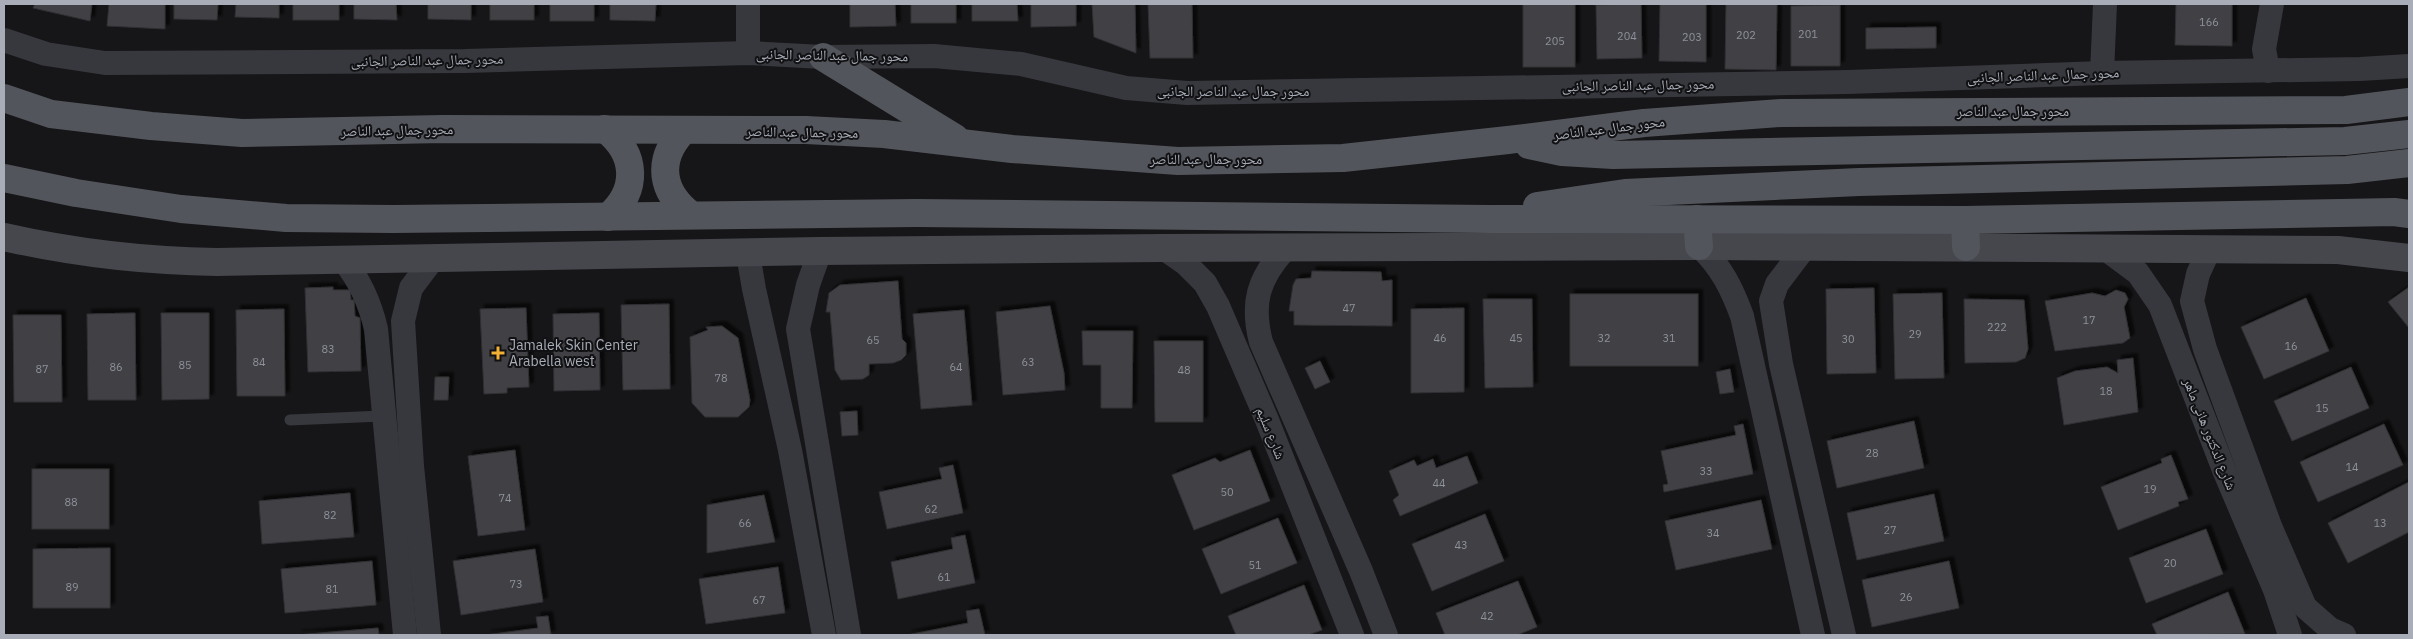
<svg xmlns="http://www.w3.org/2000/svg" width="2413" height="639" font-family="'IBM Plex Sans','Noto Naskh Arabic',sans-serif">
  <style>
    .building { fill: #404145; stroke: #303034; filter: url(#shadow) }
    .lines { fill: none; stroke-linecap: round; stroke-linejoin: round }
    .lane { stroke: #37383d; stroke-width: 11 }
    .street { stroke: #37383d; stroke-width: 24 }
    .secondary { stroke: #45474d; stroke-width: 28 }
    .primary { stroke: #53555c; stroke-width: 28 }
    .poi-dot { fill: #f2b134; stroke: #111113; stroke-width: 2 }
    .labels { text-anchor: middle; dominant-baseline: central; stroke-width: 4; stroke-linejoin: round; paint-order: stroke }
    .number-label { font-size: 11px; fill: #8e929b }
    .street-label { font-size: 14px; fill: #a8adb8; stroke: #111113 }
    .poi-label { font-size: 14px; fill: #a8adb8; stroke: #111113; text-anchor: start }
  </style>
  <defs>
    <filter id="shadow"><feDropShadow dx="4.5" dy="-4.5" stdDeviation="1" flood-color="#0009"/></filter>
  </defs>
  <rect width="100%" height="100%" fill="#161618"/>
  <!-- building -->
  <g class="building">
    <polygon points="35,4 92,4 90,21 33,8"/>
    <polygon points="109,4 165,4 165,29 107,26"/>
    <polygon points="174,4 218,4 217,20 174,19"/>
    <polygon points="236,4 279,4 279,18 235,17"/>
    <rect x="293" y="4" width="46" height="16"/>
    <polygon points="354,4 396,4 397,20 354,19"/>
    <polygon points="428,4 471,4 471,20 428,19"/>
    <rect x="490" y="4" width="44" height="16"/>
    <rect x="550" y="4" width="44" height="17"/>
    <polygon points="610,4 656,4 655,21 610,20"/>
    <polygon points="850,4 895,4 896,26 850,27"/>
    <rect x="911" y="4" width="45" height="19"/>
    <polygon points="972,4 1017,4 1018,21 972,21"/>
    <polygon points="1031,4 1076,4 1076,26 1031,27"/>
    <polygon points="1092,4 1135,4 1136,53 1094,37"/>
    <polygon points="1148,4 1192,4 1193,58 1150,58"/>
    <rect x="1523" y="4" width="52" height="63"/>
    <polygon points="1641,4 1642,58 1597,59 1596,5"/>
    <polygon points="1660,4 1706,4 1706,62 1659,61"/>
    <polygon points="1726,4 1777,4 1776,70 1725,69"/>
    <polygon points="2176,4 2232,4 2232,46 2175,45"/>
    <polygon points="1840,5 1840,66 1791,66 1791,6"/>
    <polygon points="1936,27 1936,48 1866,49 1866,28"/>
    <polygon points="1312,271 1381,272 1382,281 1392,280 1392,326 1294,325 1294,311 1289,311 1293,285 1296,279 1311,278"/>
    <polygon points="898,281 902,339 906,343 906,355 901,360 893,363 869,364 869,375 863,379 841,380 835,370 830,312 826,312 829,293 840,285"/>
    <polygon points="333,287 333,290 350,290 351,300 354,300 355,316 360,318 361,371 308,372 305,288"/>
    <polygon points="2409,287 2409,328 2388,302"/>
    <polygon points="1874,288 1876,373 1827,374 1826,289"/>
    <polygon points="2116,290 2125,293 2128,299 2124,307 2130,338 2123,343 2055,351 2045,301 2092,293 2105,296"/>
    <polygon points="1942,293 1944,378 1895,379 1893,294"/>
    <rect x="1570" y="294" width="128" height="72"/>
    <polygon points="2306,298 2329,351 2264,379 2241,327"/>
    <polygon points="1483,299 1532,299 1533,387 1485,388"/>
    <polygon points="1964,299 2024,300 2028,349 2025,358 2016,362 1965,363"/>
    <polygon points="669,304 670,389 623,390 621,305"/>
    <polygon points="1050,306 1064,373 1065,390 1003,395 996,312"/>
    <polygon points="526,308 529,387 507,388 507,393 484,394 480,309"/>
    <polygon points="1464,308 1464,392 1411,393 1411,309"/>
    <polygon points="284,309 285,396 237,396 236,310"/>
    <polygon points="964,310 972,405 921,409 913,314"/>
    <polygon points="135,313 136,400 88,400 87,314"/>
    <polygon points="161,313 209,313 209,399 162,400"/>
    <polygon points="599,313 600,390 554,391 553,314"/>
    <polygon points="13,315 61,315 62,402 14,402"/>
    <polygon points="722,326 738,338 750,400 749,407 738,417 705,417 692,403 690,337 708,330 706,327"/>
    <polygon points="1082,331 1133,331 1132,408 1101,408 1101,365 1083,365"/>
    <polygon points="1154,341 1203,341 1203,422 1155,422"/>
    <polygon points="2133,358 2138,412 2064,425 2057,378 2075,371 2107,367 2118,373 2117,360"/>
    <polygon points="1320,361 1330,382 1315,389 1305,368"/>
    <polygon points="2351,367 2369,408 2292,441 2274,401"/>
    <polygon points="1730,369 1734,392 1720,394 1716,372"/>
    <polygon points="435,377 449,377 448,400 434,400"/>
    <polygon points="857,411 858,435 842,436 840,412"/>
    <polygon points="1914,421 1924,468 1837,488 1827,441"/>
    <polygon points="1743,424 1753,474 1664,492 1663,485 1668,484 1661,451 1736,435 1734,426"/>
    <polygon points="2384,424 2403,465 2318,502 2300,462"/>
    <polygon points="515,450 525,530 478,536 468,456"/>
    <polygon points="1250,450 1270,501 1194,530 1172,475 1215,458 1220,462"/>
    <polygon points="2171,455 2188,499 2178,502 2179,506 2118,530 2101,487 2162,463 2161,459"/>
    <polygon points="1467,456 1478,483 1400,516 1393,500 1399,495 1389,471 1414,460 1417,466 1433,459 1436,468"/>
    <polygon points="953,465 963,513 887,529 879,492 942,479 939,468"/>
    <rect x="32" y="469" width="77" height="60"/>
    <polygon points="2409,482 2409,532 2348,563 2328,523"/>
    <polygon points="350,493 354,537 262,544 259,501"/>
    <polygon points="1934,494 1944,541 1857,560 1847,513"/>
    <polygon points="764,495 775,542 707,553 707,505"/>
    <polygon points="1761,500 1772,549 1676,570 1665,521"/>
    <polygon points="1485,514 1504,561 1432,591 1412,544"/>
    <polygon points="1278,518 1297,563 1221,594 1202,549"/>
    <polygon points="2206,529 2223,574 2146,603 2129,558"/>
    <polygon points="965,535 975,583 898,599 891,562 953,549 951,538"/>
    <polygon points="110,548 110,608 33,608 33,549"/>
    <polygon points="535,549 543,602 461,615 453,561"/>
    <polygon points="372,561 376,605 285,613 281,569"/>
    <polygon points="1949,561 1959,608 1872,627 1862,580"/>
    <polygon points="778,567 785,613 706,624 699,579"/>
    <polygon points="1518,581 1537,627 1517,635 1445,635 1436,613"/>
    <polygon points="1304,585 1322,630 1308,635 1236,635 1228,616"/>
    <polygon points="2228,592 2245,634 2157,635 2152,624"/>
    <polygon points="979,609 985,635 907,635 968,623 966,611"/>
    <polygon points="548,616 551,635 486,635 538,628 536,617"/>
    <polygon points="378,628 379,635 297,635"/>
  </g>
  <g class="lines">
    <!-- lane -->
    <polyline class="lane" points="290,420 382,416"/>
    <!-- street -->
    <g class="street">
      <polyline points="748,4 748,53"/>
      <polyline points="4,40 46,54 105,63 465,61 748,53 823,57 934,56 1021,64 1126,88 1187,93 1848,82 2102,73 2360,69 2409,66"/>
      <polyline points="2268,71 2264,49 2272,4"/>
      <polyline points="2102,73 2105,4"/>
      <path d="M1699 246C1721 266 1732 289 1742 316L1813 635"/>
      <polyline points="1805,247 1777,284 1771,301 1781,364 1844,635"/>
      <polyline points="1163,248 1186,264 1205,283 1218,306 1267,420 1352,635"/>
      <path d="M1285 249C1258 279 1251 303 1261 342L1361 571 1386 635"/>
      <polyline points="2107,250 2138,273 2160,305 2224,470 2275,590 2290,635"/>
      <polyline points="2209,250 2198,274 2192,301 2205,349 2270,526 2305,607 2330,629 2344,635"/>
      <polyline points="820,251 808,285 798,329 849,635"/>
      <polyline points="748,254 754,289 790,450 824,635"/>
      <path d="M344 261C361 282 370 303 376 329L405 635"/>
      <polyline points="429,635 412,466 403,321 411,288 432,260"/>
    </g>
    <!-- secondary -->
    <path class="secondary" d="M4 237C75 253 145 261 217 262L820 251 1163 248 1699 246 2338 250 2409 258"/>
    <!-- primary -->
    <g class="primary">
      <polyline points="823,57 955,138"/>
      <polyline points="4,98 51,114 151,126 242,133 443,129 806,130 884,134 1012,149 1178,161 1343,158 1508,140 1644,123 1781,113 2346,110 2409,102"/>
      <path d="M605 129C637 154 639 190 608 217"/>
      <path d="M682 132C656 161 661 192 691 215"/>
      <polyline points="1529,145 1562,152 1613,155 2345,141 2409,134"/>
      <polyline points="4,178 76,193 181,209 286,218 393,219 916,213 1490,219 1965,220 2394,212 2409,214"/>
      <polyline points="1537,206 1625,193 1859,182 2347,170 2409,163"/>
      <polyline points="1697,219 1699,246"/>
      <polyline points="1965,220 1966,247"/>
    </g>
  </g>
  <!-- markers -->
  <path class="poi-dot" d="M495.5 345.5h5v5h5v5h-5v5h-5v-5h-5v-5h5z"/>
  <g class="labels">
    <!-- number labels -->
    <g class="number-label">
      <text x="2209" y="22">166</text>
      <text x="1808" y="34">201</text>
      <text x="1746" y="35">202</text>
      <text x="1627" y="36">204</text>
      <text x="1692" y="37">203</text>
      <text x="1555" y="41">205</text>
      <text x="1349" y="308">47</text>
      <text x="2089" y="320">17</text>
      <text x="1997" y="327">222</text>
      <text x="1915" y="334">29</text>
      <text x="1440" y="338">46</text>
      <text x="1516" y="338">45</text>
      <text x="1604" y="338">32</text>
      <text x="1669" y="338">31</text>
      <text x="1848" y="339">30</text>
      <text x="873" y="340">65</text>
      <text x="2291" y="346">16</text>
      <text x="328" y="349">83</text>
      <text x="259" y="362">84</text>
      <text x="1028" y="362">63</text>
      <text x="185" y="365">85</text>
      <text x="116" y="367">86</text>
      <text x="956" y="367">64</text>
      <text x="42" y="369">87</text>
      <text x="1184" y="370">48</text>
      <text x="721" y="378">78</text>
      <text x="2106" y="391">18</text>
      <text x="2322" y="408">15</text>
      <text x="1872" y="453">28</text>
      <text x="2352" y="467">14</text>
      <text x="1706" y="471">33</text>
      <text x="1439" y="483">44</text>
      <text x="2150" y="489">19</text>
      <text x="1227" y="492">50</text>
      <text x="505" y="498">74</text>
      <text x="71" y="502">88</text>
      <text x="931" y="509">62</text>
      <text x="330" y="515">82</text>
      <text x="745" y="523">66</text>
      <text x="2380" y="523">13</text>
      <text x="1890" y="530">27</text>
      <text x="1713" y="533">34</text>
      <text x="1461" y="545">43</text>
      <text x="2170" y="563">20</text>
      <text x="1255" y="565">51</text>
      <text x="944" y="577">61</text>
      <text x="516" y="584">73</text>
      <text x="72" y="587">89</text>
      <text x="332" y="589">81</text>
      <text x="1906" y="597">26</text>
      <text x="759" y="600">67</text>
      <text x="1487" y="616">42</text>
    </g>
    <!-- street labels -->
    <g class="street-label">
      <text transform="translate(832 55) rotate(1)">محور جمال عبد الناصر الجانبى</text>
      <text transform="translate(427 60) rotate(-1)">محور جمال عبد الناصر الجانبى</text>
      <text transform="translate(2043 75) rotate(-2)">محور جمال عبد الناصر الجانبى</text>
      <text transform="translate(1638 85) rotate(-1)">محور جمال عبد الناصر الجانبى</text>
      <text x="1233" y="91">محور جمال عبد الناصر الجانبى</text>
      <text x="2013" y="111">محور جمال عبد الناصر</text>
      <text transform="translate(1609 128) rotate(-7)">محور جمال عبد الناصر</text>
      <text transform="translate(397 130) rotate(-1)">محور جمال عبد الناصر</text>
      <text transform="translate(802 132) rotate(1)">محور جمال عبد الناصر</text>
      <text x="1206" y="159">محور جمال عبد الناصر</text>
      <text transform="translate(1271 433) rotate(68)">شارع سليم</text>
      <text transform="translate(2210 434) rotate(68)">شارع الدكتور هانى ماهر</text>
    </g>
    <!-- poi labels -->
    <g class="poi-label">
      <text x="509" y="345">Jamalek Skin Center<tspan x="509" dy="16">Arabella west</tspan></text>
    </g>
  </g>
  <!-- border -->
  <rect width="2413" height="639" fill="none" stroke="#a8adb8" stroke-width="10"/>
</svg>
